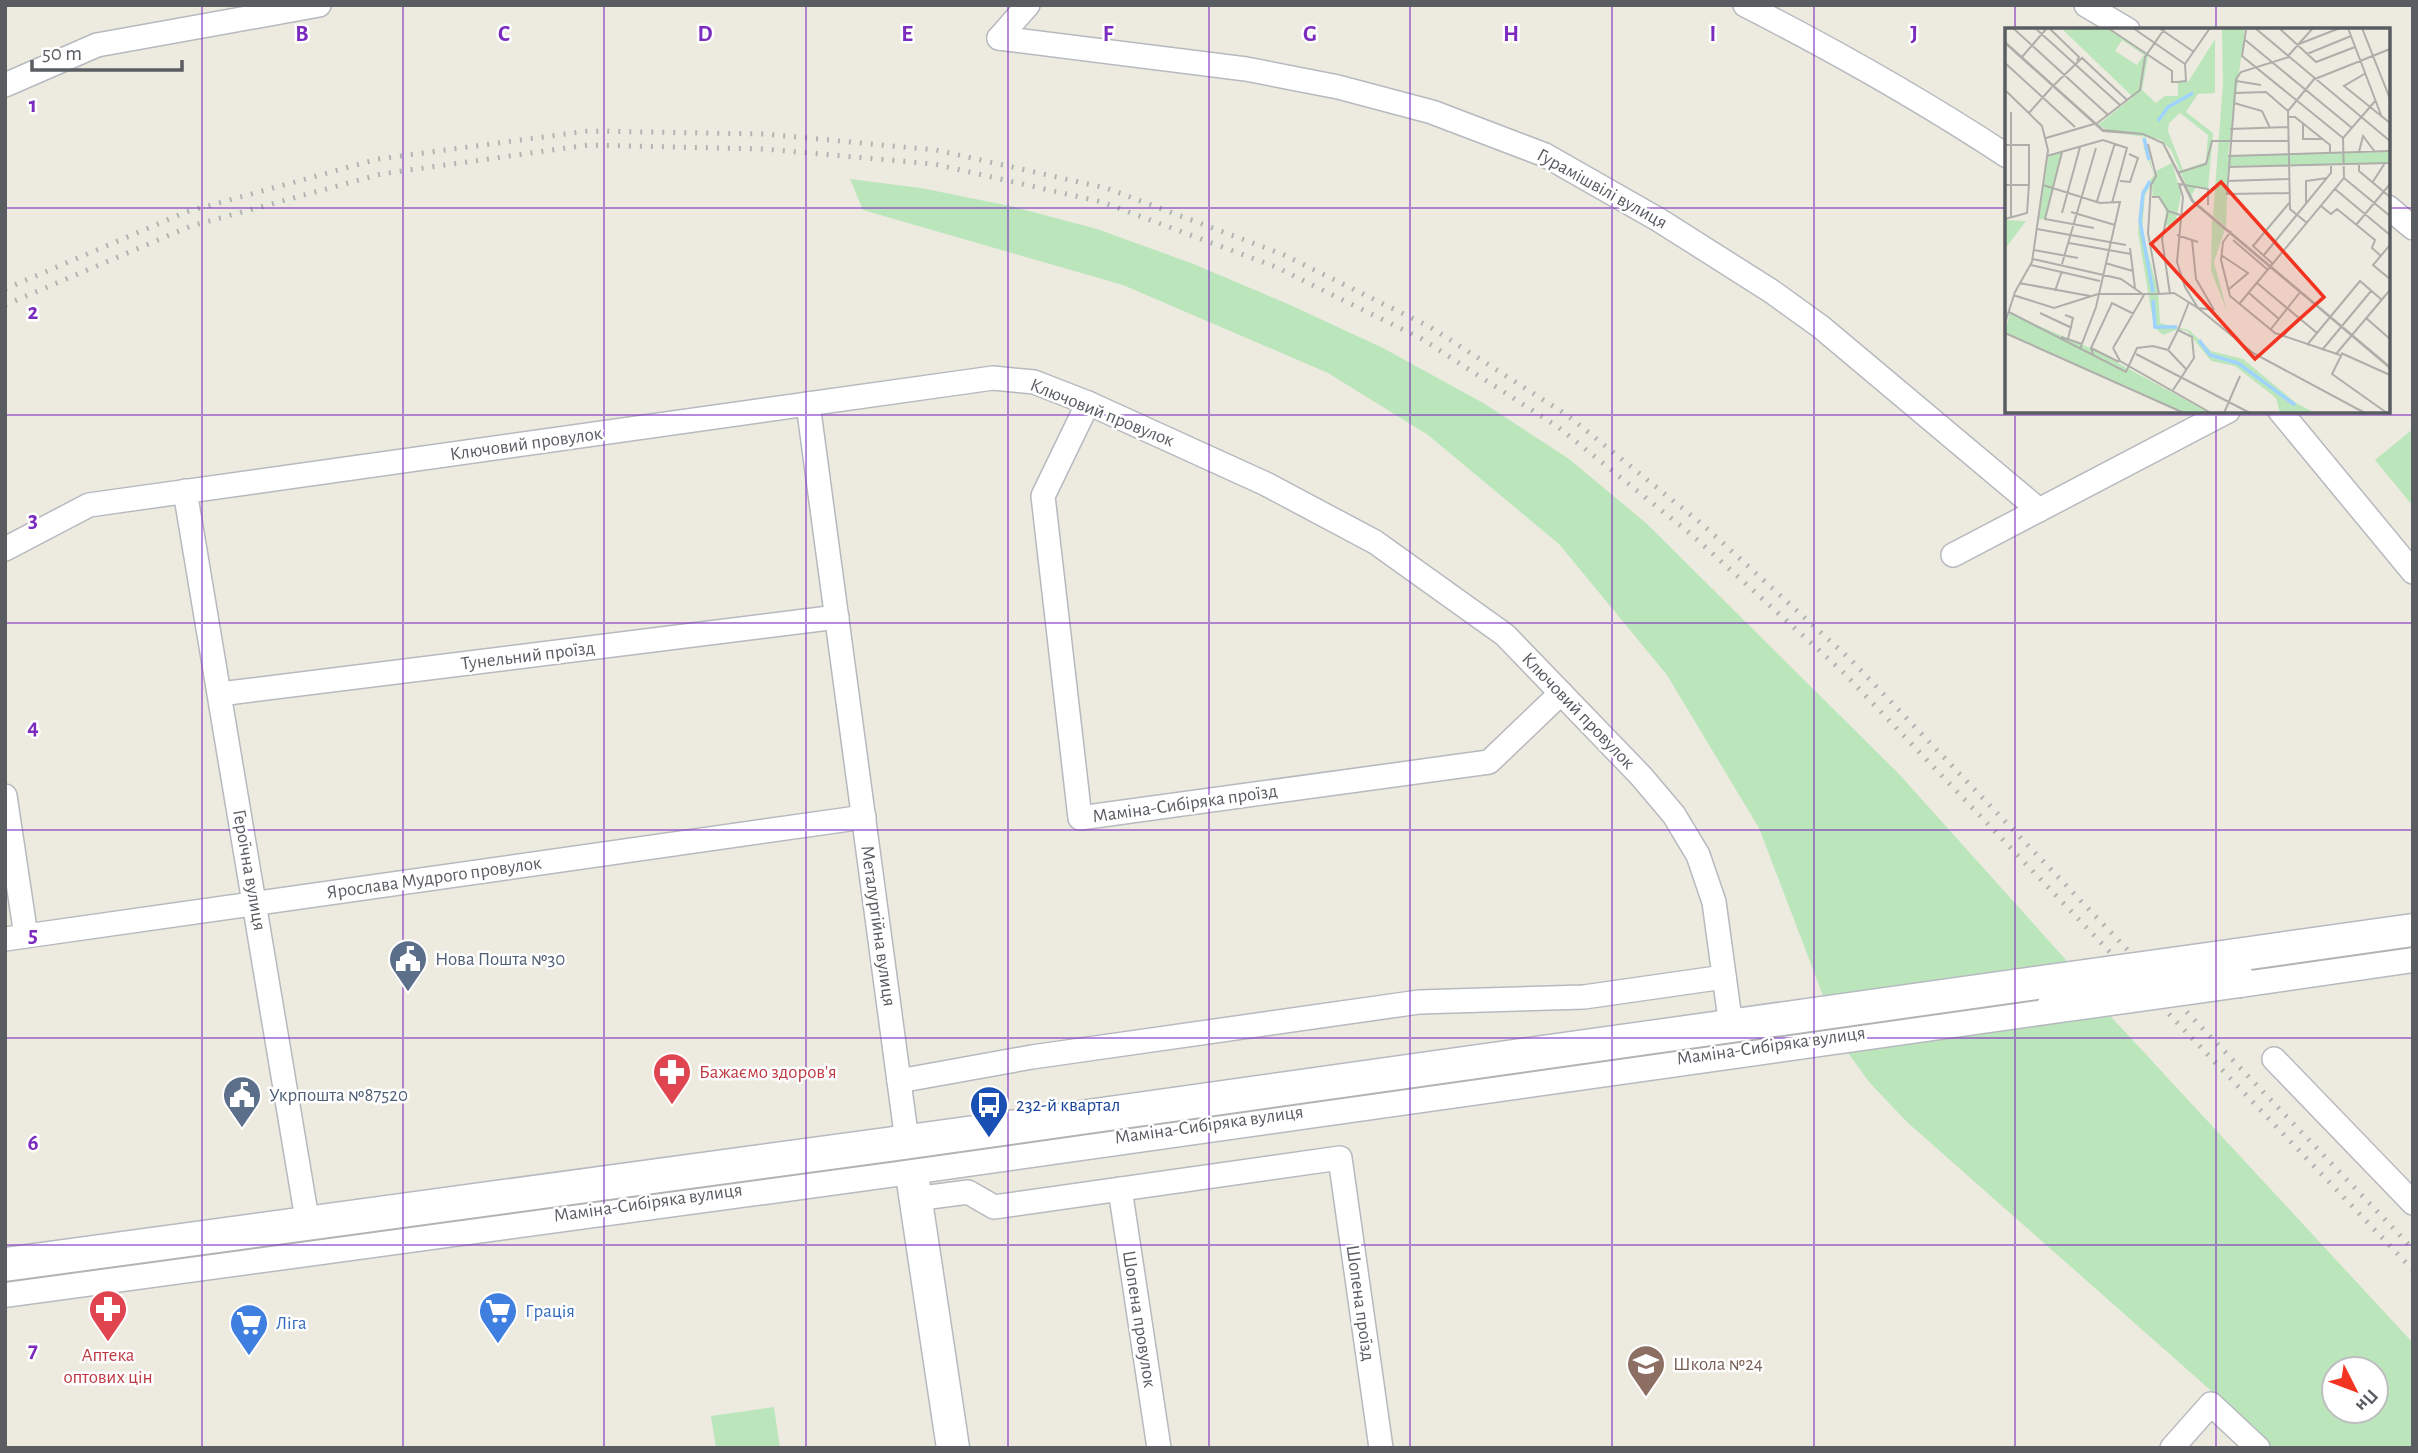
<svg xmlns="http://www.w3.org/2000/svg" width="2418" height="1453" font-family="'Alegreya Sans',sans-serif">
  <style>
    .green { fill: #bbe6bb; fill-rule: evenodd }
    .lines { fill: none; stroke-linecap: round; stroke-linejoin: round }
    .street-casing { stroke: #b6b9be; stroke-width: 26 }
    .secondary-casing { stroke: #b6bac0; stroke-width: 35 }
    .street { stroke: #fff; stroke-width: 23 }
    .secondary { stroke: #fff; stroke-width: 32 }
    .tram { stroke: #b2b3b3; stroke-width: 2 }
    .rail { stroke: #b2b3b3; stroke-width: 5; stroke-dasharray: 2 9; stroke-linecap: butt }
    .secondary-bridge-casing { stroke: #b6bac0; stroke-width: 35; stroke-linecap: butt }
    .secondary-bridge { stroke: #fff; stroke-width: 32 }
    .grid { fill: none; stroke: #7b2cbf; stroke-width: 2; stroke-opacity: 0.55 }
    .labels { text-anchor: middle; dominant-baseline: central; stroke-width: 5; stroke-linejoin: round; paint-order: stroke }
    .street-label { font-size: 19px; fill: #595d62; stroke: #fff }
    .service-label { font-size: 19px; fill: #4e5e75; stroke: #fff; text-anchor: start }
    .health-label { font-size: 19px; fill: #be3a42; stroke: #fff; text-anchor: start }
    .transit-label { font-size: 19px; fill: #164399; stroke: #fff; text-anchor: start }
    .shop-label { font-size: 19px; fill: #366cbe; stroke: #fff; text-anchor: start }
    .education-label { font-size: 19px; fill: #785e54; stroke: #fff; text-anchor: start }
    .inset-river { fill: none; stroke: #9ed3ff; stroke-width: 3.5 }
    .inset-road { fill: none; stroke: #aeaeaa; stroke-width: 2 }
    .view { fill: #f23421; fill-opacity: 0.15; stroke: #f23421; stroke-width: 3.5 }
    .inset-edge { fill: none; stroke: #595d62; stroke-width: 3.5 }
    .grid-label { font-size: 23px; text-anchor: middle; font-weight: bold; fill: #7b2cbf; stroke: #fff; stroke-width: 5; stroke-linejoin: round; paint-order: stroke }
  </style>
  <rect width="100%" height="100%" fill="#edeae0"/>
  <!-- green -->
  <g class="green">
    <polygon points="850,179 921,188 1010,206 1097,229 1191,263 1288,304 1383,348 1485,404 1569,459 1646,523 1899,774 2075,970 1827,1006 1759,828 1667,675 1559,544 1428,435 1328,373 1123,285 863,210"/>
    <polygon points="2413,429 2413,506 2375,460"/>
    <path d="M2103 1008 2413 1343V1448H2271L2216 1395 1907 1122 1869 1082 1841 1043ZM2334 1369H2376V1411H2334Z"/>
    <polygon points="774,1407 780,1448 716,1448 711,1416"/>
  </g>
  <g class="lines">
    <defs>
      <g id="street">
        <path d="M1745 5C1835 51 1922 100 2007 156"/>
        <polyline points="2086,5 2128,30"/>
        <polyline points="999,38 1246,69 1338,87 1432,112 1545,155 1659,220 1771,291 1821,327 2039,510"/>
        <polyline points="999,38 1028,5"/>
        <polyline points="5,85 97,45 319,5"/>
        <polyline points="2388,207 2413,228"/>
        <polyline points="1088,403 1043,496 1080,818 1489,762 1561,693"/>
        <polyline points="808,404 907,1141"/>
        <polyline points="2280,411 2413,572"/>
        <polyline points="185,491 310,1237"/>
        <polyline points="5,549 89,505 993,378 1034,382 1088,403 1266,484 1375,542 1505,635 1641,776 1674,815 1698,855 1714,902 1733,1041"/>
        <polyline points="1953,555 2228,411"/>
        <polyline points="220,694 837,617"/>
        <polyline points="5,796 26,936"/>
        <polyline points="5,939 864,817"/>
        <polyline points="2274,1059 2413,1203"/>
        <polyline points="899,1081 1032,1057 1419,1002 1584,997 1724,977"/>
        <polyline points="1120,1189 1159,1448"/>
        <polyline points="915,1199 968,1192 994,1207 1340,1158 1381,1448"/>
        <polyline points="2172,1448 2211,1404 2258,1448"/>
      </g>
      <g id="secondary">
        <polyline points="2236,955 2413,930"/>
        <polyline points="2240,981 2413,956"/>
        <polyline points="908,1148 953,1448"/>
        <polyline points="5,1264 960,1134 2049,981"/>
        <polyline points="5,1291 911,1168 2053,1007"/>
      </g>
    </defs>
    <!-- street casing -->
    <use href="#street" class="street-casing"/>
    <!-- secondary casing -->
    <use href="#secondary" class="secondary-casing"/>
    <!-- street -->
    <use href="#street" class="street"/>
    <!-- secondary -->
    <use href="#secondary" class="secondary"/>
    <!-- tram -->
    <polyline class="tram" points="5,1282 890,1162 2413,947"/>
    <!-- rail -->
    <g class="rail">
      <polyline points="5,289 186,212 378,159 588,131 764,134 936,150 1106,188 1282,254 1430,327 1567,415 1702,524 1852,661 2413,1249"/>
      <polyline points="5,305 191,226 381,174 588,145 764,149 934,164 1102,202 1276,267 1422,339 1558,427 1692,535 1842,671 2413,1270"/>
    </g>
    <defs>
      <g id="secondary-bridge">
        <polyline points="2049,981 2236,955"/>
        <polyline points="2053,1007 2240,981"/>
      </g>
    </defs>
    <!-- secondary-bridge casing -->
    <use href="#secondary-bridge" class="secondary-bridge-casing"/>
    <!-- secondary-bridge -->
    <use href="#secondary-bridge" class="secondary-bridge"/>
  </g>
  <!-- grid -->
  <path class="grid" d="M202 5V1448M403 5V1448M604 5V1448M806 5V1448M1008 5V1448M1209 5V1448M1410 5V1448M1612 5V1448M1814 5V1448M2015 5V30M2216 5V30M5 208H2007M2388 208H2413M2015 411V1448M2216 411V1448M5 415H2413M5 623H2413M5 830H2413M5 1038H2413M5 1245H2413"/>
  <!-- icons -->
  <defs>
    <symbol id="civic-pin" viewBox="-11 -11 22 30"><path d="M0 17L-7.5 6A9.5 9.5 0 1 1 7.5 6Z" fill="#5c6f8a" stroke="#fff"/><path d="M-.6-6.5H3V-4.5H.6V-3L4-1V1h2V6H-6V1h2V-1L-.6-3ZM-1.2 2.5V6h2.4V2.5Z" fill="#fff"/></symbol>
    <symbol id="pharmacy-pin" viewBox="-11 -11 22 30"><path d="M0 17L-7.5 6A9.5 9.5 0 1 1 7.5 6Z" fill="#e0444e" stroke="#fff"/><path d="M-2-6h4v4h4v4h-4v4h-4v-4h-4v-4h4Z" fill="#fff"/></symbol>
    <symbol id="bus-pin" viewBox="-11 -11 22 30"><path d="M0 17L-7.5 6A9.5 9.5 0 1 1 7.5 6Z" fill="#1a4fb4" stroke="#fff"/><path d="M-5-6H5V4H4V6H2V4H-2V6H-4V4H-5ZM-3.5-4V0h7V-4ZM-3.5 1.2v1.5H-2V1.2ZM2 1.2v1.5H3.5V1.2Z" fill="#fff"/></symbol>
    <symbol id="supermarket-pin" viewBox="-11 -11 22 30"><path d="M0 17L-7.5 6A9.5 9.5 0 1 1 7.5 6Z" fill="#3f7fe0" stroke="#fff"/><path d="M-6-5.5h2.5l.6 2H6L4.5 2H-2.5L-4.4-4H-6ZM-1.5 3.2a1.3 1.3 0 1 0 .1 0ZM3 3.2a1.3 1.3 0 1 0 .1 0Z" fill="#fff"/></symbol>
    <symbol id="school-pin" viewBox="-11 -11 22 30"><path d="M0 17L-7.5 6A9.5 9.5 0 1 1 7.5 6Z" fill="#8d6e63" stroke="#fff"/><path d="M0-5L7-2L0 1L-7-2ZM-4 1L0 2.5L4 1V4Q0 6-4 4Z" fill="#fff"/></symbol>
  </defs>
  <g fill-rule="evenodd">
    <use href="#civic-pin" x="386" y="937" width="44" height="60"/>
    <use href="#pharmacy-pin" x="650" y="1050" width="44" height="60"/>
    <use href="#civic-pin" x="220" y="1073" width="44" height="60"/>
    <use href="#bus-pin" x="967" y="1083" width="44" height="60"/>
    <use href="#pharmacy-pin" x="86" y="1287" width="44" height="60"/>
    <use href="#supermarket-pin" x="476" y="1289" width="44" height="60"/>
    <use href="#supermarket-pin" x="227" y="1301" width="44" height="60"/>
    <use href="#school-pin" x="1624" y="1342" width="44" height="60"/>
  </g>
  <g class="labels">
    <!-- street labels -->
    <g class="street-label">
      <text transform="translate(1602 189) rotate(29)">Гурамішвілі вулиця</text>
      <text transform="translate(1102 413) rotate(22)">Ключовий провулок</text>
      <text transform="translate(526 444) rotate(-8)">Ключовий провулок</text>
      <text transform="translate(528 656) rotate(-7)">Тунельний проїзд</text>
      <text transform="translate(1578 711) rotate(46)">Ключовий провулок</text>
      <text transform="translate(1185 804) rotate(-8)">Маміна-Сибіряка проїзд</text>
      <text transform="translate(249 870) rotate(80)">Героїчна вулиця</text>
      <text transform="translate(434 878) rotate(-8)">Ярослава Мудрого провулок</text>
      <text transform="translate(878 926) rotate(82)">Металургійна вулиця</text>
      <text transform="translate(1771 1046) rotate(-8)">Маміна-Сибіряка вулиця</text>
      <text transform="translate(1209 1125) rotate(-8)">Маміна-Сибіряка вулиця</text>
      <text transform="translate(648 1203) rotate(-8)">Маміна-Сибіряка вулиця</text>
      <text transform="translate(1360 1303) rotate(82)">Шопена проїзд</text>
      <text transform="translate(1139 1319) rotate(81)">Шопена провулок</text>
    </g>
    <!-- service labels -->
    <g class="service-label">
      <text x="435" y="959">Нова Пошта №30</text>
      <text x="269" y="1095">Укрпошта №87520</text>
    </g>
    <!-- health labels -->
    <g class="health-label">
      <text x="699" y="1072">Бажаємо здоров'я</text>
      <text x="108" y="1355" text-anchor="middle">Аптека<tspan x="108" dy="22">оптових цін</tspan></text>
    </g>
    <!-- transit labels -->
    <g class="transit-label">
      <text x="1016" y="1105">232-й квартал</text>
    </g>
    <!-- shop labels -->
    <g class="shop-label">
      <text x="525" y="1311">Грація</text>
      <text x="276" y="1323">Ліга</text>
    </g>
    <!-- education labels -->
    <g class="education-label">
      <text x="1673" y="1364">Школа №24</text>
    </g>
  </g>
  <!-- overview -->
  <g transform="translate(2005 28)">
    <rect width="385" height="385" fill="#edeae0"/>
    <path d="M56 0H102L143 28 137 62 151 75 160 68H173V54H183L210 11V65L193 66 181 84 208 105 203 161 191 159 186 168 166 122 155 111 106 104 93 97 128 69ZM117 12 139 27 132 37 110 23ZM175 85 203 107 201 134 178 142 163 103 164 95ZM217 0H240L223 128 385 124V135L223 138 221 199 208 188 218 55ZM138 118H141L150 150 140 167 137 202 153 263 155 295 184 302 206 323 238 331 291 375 310 385H275L271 370 230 338 206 333 182 303 173 301 158 307 149 299 133 204 137 164 149 147ZM56 125 40 190 34 192 43 129ZM167 135 176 166 170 198 159 197 161 184 155 169H148L147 159 151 143ZM207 191 220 201 209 234 222 283 206 243ZM0 192 21 193 0 221ZM5 285 85 320 205 385H180L0 304Z" fill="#bbe6bb" fill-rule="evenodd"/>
    <path class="inset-river" d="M153 93 163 79 188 65M139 110 144 132M145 153 138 165 135 193 148 264M148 272 150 299H172M194 312 205 327 233 335 290 377"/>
    <path class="inset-road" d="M8 0 103 87M30 0 115 77M44 0 74 29 72 33M103 0 167 43V54H172L181 53 180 36 205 0M128 0 180 36M154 0 189 24M250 0 385 113M274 0 311 34 350 19M343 0 376 87M357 0 385 71M241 2 237 28 338 110M239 11 347 100M0 14 98 102 138 106 158 115 188 173 385 339M0 15 98 103 138 106 158 115 187 173 385 340M294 16 335 0M302 26 346 8M283 28 308 0M17 29 42 0M284 29 236 44 231 51 222 166 284 165M0 35 70 99M361 45 339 58 385 95M310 51 385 21M231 53 256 57M48 58 77 30 122 72M0 62 37 98 43 122 27 234 10 264 0 295M230 65 261 64 283 83 285 181 302 195M229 75 257 83 265 100M283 83 310 50M6 84V190M24 85 47 59M283 89H290L325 117V125M91 96 135 62 140 29 160 0M298 96V111H317M225 101 283 99M41 110 89 96M143 116 151 148 146 157 143 205 154 266M0 117H24V156L22 185 0 191M57 124 40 191 89 200M354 124 358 108 370 124M42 128 98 112 122 120 107 175M223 128 385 123M354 136V143L385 169M223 139 385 135M172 145 201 136 207 113H283M339 150 385 188M115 153 125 154 133 130 124 126M222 153 284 151M367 155 380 135M0 157H24M38 157 95 175 115 174 91 279 75 321M330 161 385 207M147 169H154L163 183 175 187M92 173 110 115M301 175V153L322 150M203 177V161L174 156 178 169 172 234 180 259 193 280 248 325 360 385M316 178 326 186 332 181 370 212 367 220 376 228M163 183 157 211 165 266M66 184 110 197M57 185 75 119M351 197 385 156M32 201 121 217M226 203 218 214 216 232 225 268 270 305 335 327M172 207 193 214M187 212 191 251 209 282M228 212 263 242M64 215 126 226M385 217 368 237 385 251M125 220 130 260M29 222 73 230M216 227 243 245 223 262M259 227 326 145V136M28 231 116 251 139 267M100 235 128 243M57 236 91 120M268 236 248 218 285 174M26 237 95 253M14 255 85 268M252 255 312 305M50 263 57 243M244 265 274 291M154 266 169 265 193 280 209 282M8 267 49 280 93 266H154M235 275 339 150 338 110 371 72M4 284 121 344 132 320 148 318 163 322 181 341M35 285 67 300M60 287 68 290 63 311M361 290 385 311M266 301 296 263M173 302 184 274M0 305 179 385M278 308 294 290M56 309 77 316M302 317 355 253 377 272M86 320 114 334M108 320 115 333 206 385M108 320 139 267M163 322 173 302M317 322 366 263M336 325 385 347M88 326 86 320 107 275 129 286M131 326 245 385M331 326 385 262M337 326 327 346 382 385M168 362 189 330 187 309 173 302M219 385 235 348"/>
    <path class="view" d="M216 154 319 269 250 331 146 216Z"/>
    <rect width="385" height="385" class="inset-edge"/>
  </g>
  <g class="grid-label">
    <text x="302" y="41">B</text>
    <text x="504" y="41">C</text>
    <text x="705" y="41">D</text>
    <text x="907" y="41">E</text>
    <text x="1108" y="41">F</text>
    <text x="1310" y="41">G</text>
    <text x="1511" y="41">H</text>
    <text x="1713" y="41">I</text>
    <text x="1914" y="41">J</text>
    <text x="33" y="112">1</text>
    <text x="33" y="319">2</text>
    <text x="33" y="527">3</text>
    <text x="33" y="734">4</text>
    <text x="33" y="942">5</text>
    <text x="33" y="1150">6</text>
    <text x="33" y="1357">7</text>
  </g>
  <!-- border -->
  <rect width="2418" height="1453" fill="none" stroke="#595d62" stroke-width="14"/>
  <!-- north arrow -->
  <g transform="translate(2355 1390) rotate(132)"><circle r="33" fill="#ffffff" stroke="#bdbec0" stroke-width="2"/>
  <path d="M0-5L12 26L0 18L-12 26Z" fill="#f23421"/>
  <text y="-10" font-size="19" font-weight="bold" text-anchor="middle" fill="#595d62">Пн</text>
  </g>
  <!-- scale -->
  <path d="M32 60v10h150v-10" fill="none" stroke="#595d62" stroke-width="3.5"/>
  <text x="42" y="60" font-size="21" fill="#595d62" stroke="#ffffff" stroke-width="5" paint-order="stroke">50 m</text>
</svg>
